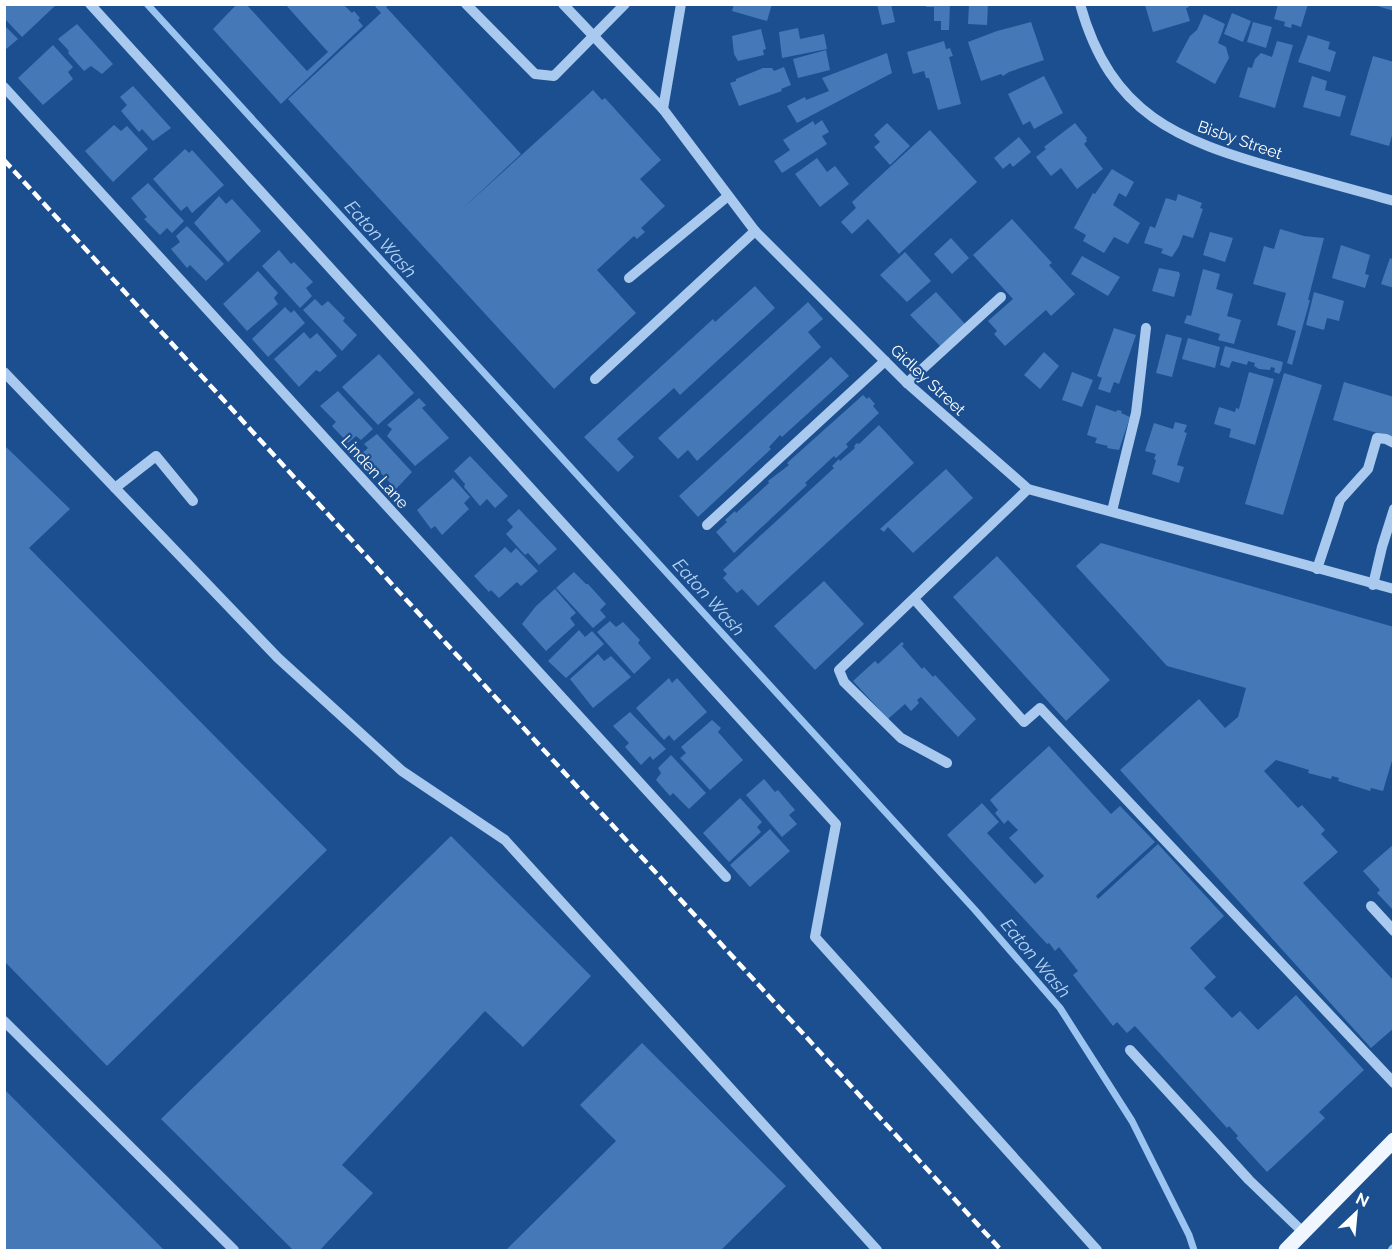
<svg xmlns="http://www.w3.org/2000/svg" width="1398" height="1255" font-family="Raleway,sans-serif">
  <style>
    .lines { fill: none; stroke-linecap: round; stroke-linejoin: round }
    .stream { stroke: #9cc4f0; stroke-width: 7 }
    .building { fill: #4478b7 }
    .minor { stroke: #a9c9ee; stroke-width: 10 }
    .major { stroke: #f0f6ff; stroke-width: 15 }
    .rail { stroke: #fff; stroke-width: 4.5; stroke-dasharray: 10 4.5; stroke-linecap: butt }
    .labels { text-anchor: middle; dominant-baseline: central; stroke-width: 4.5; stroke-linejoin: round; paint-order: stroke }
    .street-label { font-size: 16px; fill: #fff; stroke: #1b4f8f }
    .water-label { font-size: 18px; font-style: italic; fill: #b5d3f5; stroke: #1b4f8f }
  </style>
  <rect width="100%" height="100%" fill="#1b4f8f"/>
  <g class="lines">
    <!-- stream -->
    <polyline class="stream" points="147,4 975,910 1060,1008 1132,1121 1189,1235 1194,1250"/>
  </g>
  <!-- building -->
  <g class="building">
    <polygon points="4,4 57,4 22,37 4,18"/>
    <polygon points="237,4 246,4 307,71 328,52 285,4 343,4 352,13 354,11 360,18 358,20 363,26 281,104 213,29"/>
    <polygon points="373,4 389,4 386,7 521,154 460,211 593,90 602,100 605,98 661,160 640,179 665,206 641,228 645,232 637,239 634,236 597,270 636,313 554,389 288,99 381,13"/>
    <polygon points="734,4 772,4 767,21 732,11"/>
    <polygon points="877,4 891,4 895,22 882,25"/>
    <polygon points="926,4 950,4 949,30 941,30 941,21 934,21 934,7 926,7"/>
    <polygon points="969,4 988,4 987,25 968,24"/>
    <polygon points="1278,4 1308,4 1301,27 1292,24 1291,28 1284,26 1285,22 1274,19"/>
    <polygon points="1375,4 1394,4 1394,11 1374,5"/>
    <polygon points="1145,5 1189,5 1189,7 1186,8 1190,21 1153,32"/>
    <polygon points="1232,13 1251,21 1243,42 1224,34"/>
    <polygon points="1204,14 1225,24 1218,43 1226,47 1229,58 1215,84 1176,62 1190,36 1197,30"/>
    <polygon points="1031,22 1044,60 1009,72 1003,76 1001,74 981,81 968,42 997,31"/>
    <polygon points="1253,22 1272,27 1266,48 1247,42"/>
    <polygon points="77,24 113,64 102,74 91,66 84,71 68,53 69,51 58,39"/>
    <polygon points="4,25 18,39 4,51"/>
    <polygon points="798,28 800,39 824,34 827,49 782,58 779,32"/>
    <polygon points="761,29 766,49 763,50 764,55 738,61 734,54 732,36"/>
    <polygon points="1308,35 1330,42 1328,49 1336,52 1330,72 1298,62"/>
    <polygon points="944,41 946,49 950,48 953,56 949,57 961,104 938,110 929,78 926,78 924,71 913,74 907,52"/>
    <polygon points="1277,41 1293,45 1275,108 1239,97 1248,67 1252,68 1255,59 1261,53 1272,57"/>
    <polygon points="53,45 73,67 68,72 73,79 43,105 18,78"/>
    <polygon points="826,50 830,70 798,78 793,59"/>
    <polygon points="887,53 892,73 797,123 787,106 805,97 806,100 829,91 822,78"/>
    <polygon points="1373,56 1394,62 1394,129 1389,146 1350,135"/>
    <polygon points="784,67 791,85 781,89 782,91 739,106 730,83 736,81 736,79 763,68 772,68 774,71"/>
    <polygon points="1044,76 1063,113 1034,129 1030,121 1023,125 1008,94"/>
    <polygon points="1312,76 1327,81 1325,90 1346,96 1340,117 1303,107"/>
    <polygon points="133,86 171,128 153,141 142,129 139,132 121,111 127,105 120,97"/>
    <polygon points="822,120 829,132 822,136 827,144 782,173 774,161 790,150 783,140 813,121 815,125"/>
    <polygon points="887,123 910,146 890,165 874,147 880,142 874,135"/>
    <polygon points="1075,123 1087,138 1086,139 1087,141 1084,144 1103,169 1077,189 1061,168 1051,176 1036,157 1046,149 1044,147"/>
    <polygon points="114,125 121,131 127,126 148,149 113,182 85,151"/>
    <polygon points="930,130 977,182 899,254 868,219 852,234 841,222 856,208 852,202"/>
    <polygon points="1019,137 1031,152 1013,167 1010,163 1003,169 994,158"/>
    <polygon points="185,149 189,153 192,150 224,185 192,213 187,206 181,211 153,179"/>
    <polygon points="817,158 827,172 835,166 849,184 820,207 795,174"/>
    <polygon points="1112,169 1134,182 1126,197 1119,193 1113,205 1140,223 1128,244 1114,237 1104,253 1083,241 1086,235 1074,228 1093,193 1095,194"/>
    <polygon points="148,183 184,221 172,233 167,228 160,235 144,219 147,217 131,198"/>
    <polygon points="1178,194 1202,203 1200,208 1203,209 1193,238 1183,235 1179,246 1172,257 1161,253 1163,249 1144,243 1150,226 1155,228 1166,198 1176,201"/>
    <polygon points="219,196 226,204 232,199 261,231 228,262 194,223"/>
    <polygon points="1012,219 1052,263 1049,265 1075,294 1051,316 1046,310 1005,346 994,334 997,331 988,321 1013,299 973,255"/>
    <polygon points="187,226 224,264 206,281 190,265 187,268 171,249 180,242 176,236"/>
    <polygon points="1280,229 1304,236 1324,238 1308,300 1310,300 1292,365 1287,363 1296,331 1277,325 1286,293 1253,284 1264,246 1274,249"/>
    <polygon points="1210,232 1233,238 1225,262 1203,255"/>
    <polygon points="951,238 969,258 952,274 934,254"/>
    <polygon points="1341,245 1370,255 1365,274 1369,275 1365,288 1332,278"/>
    <polygon points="279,250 291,264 294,262 313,282 306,288 312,296 300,308 262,266"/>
    <polygon points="905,252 931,281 907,302 880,275"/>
    <polygon points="1082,256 1120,277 1108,296 1071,274"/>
    <polygon points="1390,258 1394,260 1394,288 1381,284"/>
    <polygon points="1159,268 1179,272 1180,275 1174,297 1152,291"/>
    <polygon points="1203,269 1220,274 1216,289 1233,294 1227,316 1241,320 1234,344 1218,340 1220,334 1184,323 1187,315 1191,316"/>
    <polygon points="258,271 278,293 274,298 278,304 247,331 223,304"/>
    <polygon points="755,286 775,308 680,395 674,388 617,439 634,457 618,472 584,437 713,319 715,322"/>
    <polygon points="936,292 966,325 941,347 910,315"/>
    <polygon points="1314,292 1344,301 1339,321 1327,318 1324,330 1306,325"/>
    <polygon points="315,299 322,306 328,301 345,318 343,321 357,335 342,351 303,310"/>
    <polygon points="808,302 823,319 808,332 821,347 697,461 688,450 678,459 658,438"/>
    <polygon points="285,307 291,313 294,310 305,323 268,357 252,339"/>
    <polygon points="1114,328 1136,335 1119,384 1114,382 1110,393 1098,389 1102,378 1097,376"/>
    <polygon points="304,332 310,339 317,333 337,356 320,372 316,370 299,387 274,359"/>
    <polygon points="1166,334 1182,338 1172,377 1156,373"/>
    <polygon points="1188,338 1220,347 1215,368 1182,359"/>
    <polygon points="1225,346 1283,362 1281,371 1279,374 1274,372 1275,368 1271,367 1270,370 1259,369 1254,366 1255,363 1248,361 1247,365 1232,361 1229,368 1220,365"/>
    <polygon points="1044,352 1059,366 1040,389 1024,375"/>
    <polygon points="379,354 414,393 378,425 342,387"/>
    <polygon points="831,357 849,376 782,437 780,435 769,447 771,449 698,517 679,496"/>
    <polygon points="1072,372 1093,380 1082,407 1062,400"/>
    <polygon points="1249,372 1274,379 1255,445 1229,437 1231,429 1214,424 1219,407 1235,412 1236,408 1239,409"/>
    <polygon points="1284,373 1322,385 1283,515 1245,504"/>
    <polygon points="1344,382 1394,397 1394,438 1333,420"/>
    <polygon points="338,391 373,429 361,440 356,436 348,443 332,426 336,422 320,406"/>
    <polygon points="863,395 867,399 869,397 875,404 873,406 879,413 846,444 848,447 836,458 834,456 805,483 807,485 734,553 716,532 727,522 725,520 735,511 736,513 769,483 768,481 789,465 787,463"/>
    <polygon points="419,398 426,405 422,408 449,438 415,466 387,436 392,429 387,425"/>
    <polygon points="1096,405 1116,412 1117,410 1122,411 1121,413 1130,417 1119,450 1107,448 1108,446 1095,443 1097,438 1087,435"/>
    <polygon points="1175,422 1187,425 1184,432 1187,433 1177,465 1184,467 1179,483 1152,474 1156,460 1154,459 1156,454 1145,451 1154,423 1173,429"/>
    <polygon points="879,425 914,463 758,606 742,589 737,593 723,578 727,574 723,570 834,468 832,466 839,459 840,461 855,448 854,446 857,443 859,444"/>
    <polygon points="377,434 412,472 396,489 379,471 376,475 359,456 368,448 364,444"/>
    <polygon points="4,445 70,509 29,548 327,850 107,1066 4,961"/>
    <polygon points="470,456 508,496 495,508 487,499 480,506 464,487 465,484 454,471"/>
    <polygon points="946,469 973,498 913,553 888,527 884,532 880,529"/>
    <polygon points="453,478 470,497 464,503 469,509 442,535 435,526 431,529 417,510"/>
    <polygon points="519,509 557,549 539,565 528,553 525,555 506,534 513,527 507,520"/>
    <polygon points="1101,543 1394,627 1394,754 1383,791 1371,788 1370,791 1338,781 1339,778 1332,776 1331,779 1308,773 1309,770 1276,760 1264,771 1298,808 1302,805 1325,830 1321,834 1338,852 1303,883 1394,981 1394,1028 1371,1048 1120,770 1199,699 1225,728 1238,717 1246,688 1167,666 1076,566"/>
    <polygon points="505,547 511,553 516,548 538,571 521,586 517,582 499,598 491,590 489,592 474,576"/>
    <polygon points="997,556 1110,680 1066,721 953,597"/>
    <polygon points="574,572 586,584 588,584 606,604 600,610 606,617 593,628 556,588"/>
    <polygon points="824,581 864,624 815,670 774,626"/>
    <polygon points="555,589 576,613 570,618 575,625 546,651 522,624 536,606"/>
    <polygon points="610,621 616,627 623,622 640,640 638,643 651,658 634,674 597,632"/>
    <polygon points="579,630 585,637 592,631 604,644 566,678 548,661"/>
    <polygon points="902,642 904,644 902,646 922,669 924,667 933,677 935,675 976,719 958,737 921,697 917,700 919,703 911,711 905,704 888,719 853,681 875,661 878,664"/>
    <polygon points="598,654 604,661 611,656 631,677 593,708 570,679"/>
    <polygon points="669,678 672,683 677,678 707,712 674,741 669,735 664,740 636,708"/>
    <polygon points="630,712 666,749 653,760 650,756 641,765 625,747 629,743 613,726"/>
    <polygon points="712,720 721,728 718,732 743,760 710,790 680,758 686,753 681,747"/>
    <polygon points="1049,746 1111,814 1120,806 1155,842 1096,896 1098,899 1158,844 1224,916 1190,948 1216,977 1204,988 1232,1018 1240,1011 1258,1030 1296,995 1364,1070 1319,1112 1325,1118 1267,1172 1236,1138 1238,1136 1229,1126 1227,1128 1135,1026 1127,1033 1117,1022 1113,1026 1073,975 1078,971 1059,947 1055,951 1049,943 1047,944 947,835 982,803 999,822 987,833 1035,884 1044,876 1009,838 1018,830 1008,820 1004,824 995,813 998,810 990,800"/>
    <polygon points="671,755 706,793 689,809 673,793 670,796 656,780 661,773 658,768"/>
    <polygon points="764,779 775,792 778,790 795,810 789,815 797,824 782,837 746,795"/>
    <polygon points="740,798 762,822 757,827 761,832 729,862 703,833"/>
    <polygon points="770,829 790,851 750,887 730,865"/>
    <polygon points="451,836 591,976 523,1047 485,1011 342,1165 373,1193 320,1250 293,1250 161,1119"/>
    <polygon points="1394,844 1394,911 1377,893 1380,890 1363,871"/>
    <polygon points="642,1043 786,1186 721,1250 506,1250 616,1141 580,1105"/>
    <polygon points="4,1089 164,1250 4,1250"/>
  </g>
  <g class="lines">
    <!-- minor -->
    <g class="minor">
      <polyline points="90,4 836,824 815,937 1097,1250"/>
      <polyline points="466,4 535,74 554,76 625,4"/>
      <polyline points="563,4 663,109 755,231 907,383 1028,489 1394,589"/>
      <path d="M1080 4C1111 115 1177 140 1279 169 1317 180 1355 190 1394 201"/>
      <polyline points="4,87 726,877"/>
      <polyline points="663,109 681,4"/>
      <polyline points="629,278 728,196"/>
      <polyline points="4,372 278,658 402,771 505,840 877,1250"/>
      <polyline points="595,379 755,231"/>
      <polyline points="907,383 1001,297"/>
      <polyline points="115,488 156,456 193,501"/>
      <polyline points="1112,511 1136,413 1146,328"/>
      <polyline points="707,525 885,361"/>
      <polyline points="1317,569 1340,500 1368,469 1377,438 1386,439 1394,443"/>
      <polyline points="1373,585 1382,547 1394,509"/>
      <polyline points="914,599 1024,722 1040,708 1394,1083"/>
      <polyline points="947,763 901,738 844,682 839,670 1028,489"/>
      <polyline points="1371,906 1394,931"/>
      <polyline points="4,1021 234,1250"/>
      <polyline points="1130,1050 1249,1180 1303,1232"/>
      <polyline points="1393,1250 1394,1249"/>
    </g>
    <!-- major -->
    <polyline class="major" points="1286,1250 1394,1140"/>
    <!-- rail -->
    <polyline class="rail" points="4,160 1001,1250"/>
  </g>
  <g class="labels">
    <!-- street labels -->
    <g class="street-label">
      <text transform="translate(1240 140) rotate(19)">Bisby Street</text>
      <text transform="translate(928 380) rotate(43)">Gidley Street</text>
      <text transform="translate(375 472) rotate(48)">Linden Lane</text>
    </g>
    <!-- water labels -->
    <g class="water-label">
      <text transform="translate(381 239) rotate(48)">Eaton Wash</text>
      <text transform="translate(709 597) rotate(48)">Eaton Wash</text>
      <text transform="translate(1036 958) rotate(50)">Eaton Wash</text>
    </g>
  </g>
  <!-- border -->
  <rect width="1398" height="1255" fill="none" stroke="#ffffff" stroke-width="12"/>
  <!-- north arrow -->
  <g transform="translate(1356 1213) rotate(26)" stroke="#1b4f8f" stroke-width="4.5" paint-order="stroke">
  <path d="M0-4.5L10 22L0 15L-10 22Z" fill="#ffffff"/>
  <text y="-9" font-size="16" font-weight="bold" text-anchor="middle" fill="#ffffff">N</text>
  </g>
</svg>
